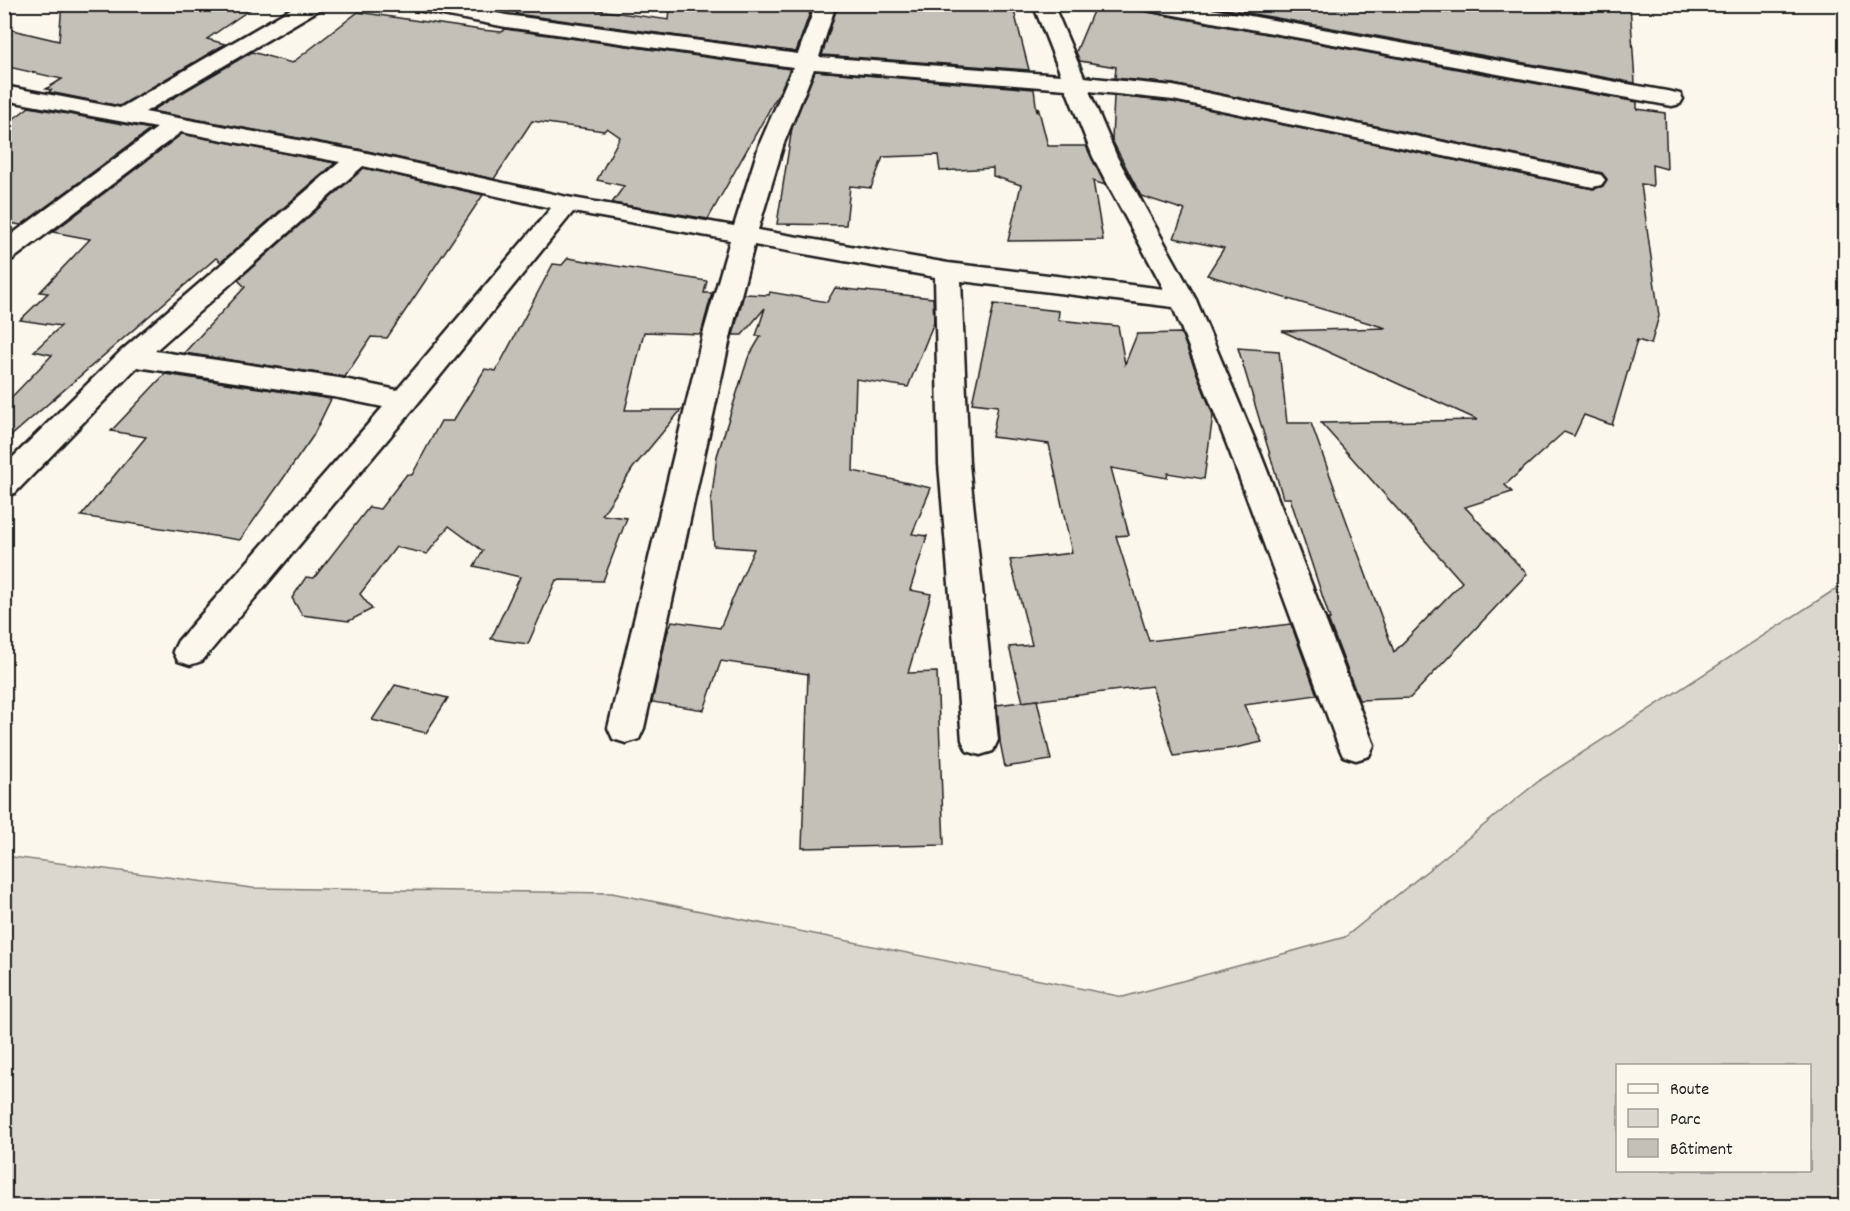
<svg xmlns="http://www.w3.org/2000/svg" width="1850" height="1211" font-family="Dekko,sans-serif">
  <style>
    .green { fill: #dad7ce; stroke: #7b7a75; stroke-width: 1.5; fill-rule: evenodd }
    .building { fill: #c3c0b8; stroke: #1c1c1c; stroke-width: 1.5 }
    .lines { fill: none; stroke-linecap: round; stroke-linejoin: round }
    .minor-casing { stroke: #1c1c1c; stroke-width: 5 }
    .minor { fill: #fbf7ec; fill-rule: evenodd }
  </style>
  <rect width="100%" height="100%" fill="#fbf7ec"/>
  <filter id="ink" filterUnits="userSpaceOnUse"><feTurbulence type="fractalNoise" baseFrequency=".0167" numOctaves="2"/><feDisplacementMap in="SourceGraphic" scale="12" xChannelSelector="R" yChannelSelector="G"/><feConvolveMatrix kernelMatrix="1 2 1 2 8 2 1 2 1" color-interpolation-filters="sRGB"/></filter>
  <g filter="url(#ink)">
    <!-- green -->
    <path class="green" d="M1845 583V1206H5V856L252 888 612 893 1123 997 1345 937 1540 780ZM1618 1066H1810V1170H1618Z"/>
    <!-- building -->
    <g class="building">
      <polygon points="62,4 258,4 207,39 225,44 120,106 49,92 51,90 46,89 62,79 4,66 4,28 59,41"/>
      <polygon points="523,4 555,4 669,20 670,8 813,4 796,52 516,14"/>
      <polygon points="838,4 1013,7 1029,70 822,55"/>
      <polygon points="1096,4 1135,4 1139,10 1147,12 1637,102 1637,109 1665,113 1667,169 1652,165 1653,186 1641,184 1659,316 1651,344 1637,340 1612,425 1584,415 1574,436 1564,432 1505,485 1512,492 1465,507 1527,574 1410,698 1359,700 1328,619 1330,619 1290,498 1283,498 1238,348 1279,351 1287,423 1311,423 1394,652 1462,582 1321,423 1478,420 1282,331 1386,328 1207,275 1224,248 1174,238 1185,210 1141,196 1112,140 1114,96 1173,102 1593,189 1603,186 1607,179 1602,173 1593,171 1173,84 1115,78 1116,67 1080,61 1076,52"/>
      <polygon points="1199,4 1391,4 1448,13 1450,4 1630,4 1635,83"/>
      <polygon points="358,12 481,30 502,32 505,29 790,69 781,89 708,219 612,203 624,186 597,180 620,137 607,128 604,131 532,121 494,179 358,149 151,111 252,52 292,63"/>
      <polygon points="815,71 1034,89 1037,113 1038,107 1048,146 1086,146 1105,185 1093,181 1103,240 1008,241 1021,185 993,176 993,168 940,171 938,155 883,157 871,188 850,186 846,225 777,224 792,128"/>
      <polygon points="29,107 151,129 21,225 4,222 4,126"/>
      <polygon points="182,134 335,163 221,262 216,258 4,442 4,405 52,355 34,351 61,326 20,320 48,293 40,292 90,239 53,232"/>
      <polygon points="364,168 483,195 387,338 371,337 345,377 184,353 245,287 238,280"/>
      <polygon points="568,258 707,281 704,293 712,293 701,334 644,332 625,410 681,410 633,468 602,515 627,518 603,581 556,580 528,644 491,639 520,577 474,566 483,551 449,526 427,554 396,547 360,594 372,609 349,621 302,615 292,598 306,577 314,578 369,507 380,509 407,474 412,475 441,421 453,421 485,369 496,371 553,264 562,265"/>
      <polygon points="835,288 933,298 934,322 908,387 856,379 853,471 931,488 912,534 927,536 910,590 931,594 908,673 937,672 944,845 802,848 808,674 721,661 704,710 652,702 667,634 672,621 720,628 754,549 714,546 711,502 717,456 748,358 761,336 756,336 765,308 742,335 733,335 744,294 769,295 770,292 827,302"/>
      <polygon points="994,304 1059,311 1058,320 1118,326 1125,364 1137,334 1181,333 1213,415 1204,479 1168,473 1167,478 1111,468 1129,535 1116,536 1149,641 1291,624 1317,695 1244,705 1262,742 1235,748 1174,756 1152,686 1023,702 1009,647 1032,645 1010,560 1072,553 1049,444 992,437 998,406 972,403"/>
      <polygon points="165,374 331,399 313,436 240,540 81,516 146,437 111,431"/>
      <polygon points="395,685 448,698 426,733 372,720"/>
      <polygon points="1037,700 1051,760 1005,767 1000,742 997,705"/>
    </g>
    <g class="lines">
      <defs>
        <g id="minor">
          <path d="M299 4H325L322 8 145 112 358 151 567 197 734 226 760 143 793 67 506 27 417 10 410 8 407 4H452L506 15 798 54 816 4H836L819 57 1061 75 1033 4H1053L1084 77 1173 86 1593 173 1601 175 1605 180 1601 185 1593 187 1173 100 1089 91 1117 157 1196 300 1261 455 1374 745 1369 756 1356 760 1343 756 1338 745 1231 455 1173 307 961 281 969 464 998 740 993 751 980 755 967 751 962 740 939 464 935 277 754 245 731 334 644 728 639 739 626 743 613 739 608 728 703 334 730 240 573 212 414 408 202 661 190 665 178 661 173 651 178 641 383 407 339 398 137 367 15 493 4 496V466L121 351 340 162 181 132 13 259 4 261V240L157 128 4 100V86L120 108ZM814 69 1066 89 1093 157 1164 289 948 263 758 230 784 143ZM363 166 551 208 397 390 339 378 155 351Z"/>
          <polygon points="1137,4 1184,4 1672,92 1680,94 1683,99 1680,104 1672,106 1147,10 1140,8"/>
        </g>
      </defs>
      <!-- minor casing -->
      <use href="#minor" class="minor-casing"/>
      <!-- minor -->
      <use href="#minor" class="minor"/>
    </g>
  </g>
  <!-- margin -->
  <rect width="1850" height="1211" fill="none" stroke="#fbf7ec" stroke-width="24"/>
  <rect x="12" y="12" width="1826" height="1187" fill="none" stroke="#1c1c1c" stroke-width="2" filter="url(#ink)"/>
  <!-- legend -->
  <rect x="1616" y="1064" width="195" height="108" fill="#fbf7ec" stroke="#a29f99" stroke-width="1.5"/>
  <rect x="1628" y="1084" width="30" height="9" fill="#fbf7ec" stroke="#a29f99" stroke-width="1.5"/>
  <text x="1670" y="1094" font-size="18" fill="#1c1c1c">Route</text>
  <rect x="1628" y="1109" width="30" height="18" fill="#dad7ce" stroke="#a29f99" stroke-width="1.5"/>
  <text x="1670" y="1124" font-size="18" fill="#1c1c1c">Parc</text>
  <rect x="1628" y="1139" width="30" height="18" fill="#c3c0b8" stroke="#a29f99" stroke-width="1.5"/>
  <text x="1670" y="1154" font-size="18" fill="#1c1c1c">Bâtiment</text>
</svg>
